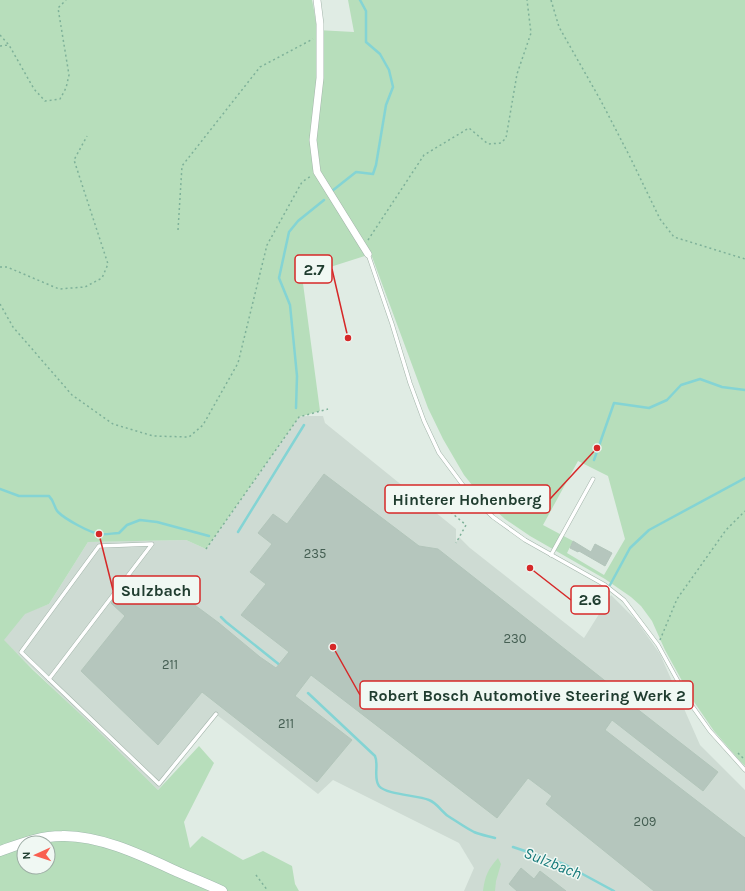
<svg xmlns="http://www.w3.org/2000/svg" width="745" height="891" font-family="Karla,sans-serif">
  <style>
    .built { fill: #cedbd3 }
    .green { fill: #b7debb; fill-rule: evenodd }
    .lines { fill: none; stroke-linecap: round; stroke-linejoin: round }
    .stream { stroke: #84d4d4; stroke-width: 2.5 }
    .building { fill: #b5c6bd; stroke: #b2c5ba }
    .lane-casing { stroke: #a3b4aa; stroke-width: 4.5 }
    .street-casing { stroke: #a3b4aa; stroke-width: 8 }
    .secondary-casing { stroke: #a0bbad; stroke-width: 11 }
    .path { stroke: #7eb199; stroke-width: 1.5; stroke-dasharray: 2 3; stroke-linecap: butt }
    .lane { stroke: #fff; stroke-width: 3.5 }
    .street { stroke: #fff; stroke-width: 7 }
    .secondary { stroke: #fff; stroke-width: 10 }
    .labels { text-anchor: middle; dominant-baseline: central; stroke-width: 3; stroke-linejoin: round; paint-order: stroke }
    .number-label { font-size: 13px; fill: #455f53 }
    .water-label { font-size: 16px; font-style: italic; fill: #177a7b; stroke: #f0f8f3 }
    .leader { fill: none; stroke: #d62828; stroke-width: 1.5 }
    .callout-dot { fill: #d62828; stroke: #f0f8f3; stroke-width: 1.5 }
    .callout { fill: #f0f8f3; stroke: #d62828; stroke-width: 1.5 }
    .callout-label { font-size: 16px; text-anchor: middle; font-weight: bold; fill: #203d30 }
  </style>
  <rect width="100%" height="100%" fill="#e0ece4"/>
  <!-- built -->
  <polygon class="built" points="308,416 323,416 325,423 456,529 456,542 459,537 470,548 584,638 611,595 636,620 660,654 700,745 745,790 745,891 464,891 474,868 459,843 333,780 318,794 217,715 158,790 3,640 25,613 49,604 88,542 186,540 206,549 299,417"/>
  <!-- green -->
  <g class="green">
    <path d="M0 0H312L314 10 317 30 354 32 348 0H745V766L740 761 714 731 692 699 665 650 652 621 641 606 631 597 605 579 530 536 505 519 484 500 464 475 443 439 428 408 371 254 302 276 320 411 299 417 206 549 186 540 88 542 49 604 25 614 4 640 33 670 93 726 158 790 199 746 214 763 184 822 190 848 202 836 243 860 263 851 292 866 295 884 299 891H0ZM578 461 608 476 625 539 604 575 567 553 573 541 543 525ZM24 843H48V867H24Z"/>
    <path d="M498 858 501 864 496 881 495 891H483C485 876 488 869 498 858Z"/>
  </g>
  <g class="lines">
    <!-- stream -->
    <g class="stream">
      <polyline points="332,191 356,172 373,174 376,165 386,105 393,87 389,70 380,54 366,42 366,11 360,0"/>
      <polyline points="296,408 297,376 290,305 279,278 289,232 298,221 324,200"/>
      <polyline points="594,460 614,403 649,408 667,400 681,385 700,379 722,387 745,390"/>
      <path d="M0 489 19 496H49C55 502 54 508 58 512 65 519 90 533 100 534 106 535 113 533 119 533L127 525 140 520 157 522 209 536"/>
      <polyline points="238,532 304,425"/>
      <polyline points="610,585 630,548 649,530 745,478"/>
      <polyline points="221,617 226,622 281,666"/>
      <path d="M308 693 375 756C379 765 373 778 379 786 387 795 417 795 429 800 437 803 441 811 448 816 456 821 466 828 474 832 481 835 488 836 495 838"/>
      <polyline points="513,847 564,864 614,891"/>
    </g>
  </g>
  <!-- building -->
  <g class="building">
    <polygon points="324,474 419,546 438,549 618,691 629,700 627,701 718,772 703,791 612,720 605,730 745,838 745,891 654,891 546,804 552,796 528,778 497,818 311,675 295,696 352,740 317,782 202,692 158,745 81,671 125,616 111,603 132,575 148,588 157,577 219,623 260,657 276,668 289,652 241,615 266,584 250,572 272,544 258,533 273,514 287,524"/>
    <polygon points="573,541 591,552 595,544 612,553 605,566 579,551 578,552 570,548"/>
    <polygon points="521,868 534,879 540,871 566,891 517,891 509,884"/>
  </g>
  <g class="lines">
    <defs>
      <g id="lane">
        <polyline points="368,254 392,324 410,383 424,421 439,453 471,496 493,517 525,540 605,585 624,600 658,645 690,703 710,731 745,770"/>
        <polygon points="152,544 49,679 21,652 99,546"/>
        <polyline points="551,555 593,479"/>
        <polyline points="49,679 159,784 216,714"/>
      </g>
      <polyline id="street" points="317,0 320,24 320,78 313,140 317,172 368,254"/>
      <path id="secondary" d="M0 851C20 844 40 836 62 836 100 835 143 856 178 872 192 878 207 884 222 891"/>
    </defs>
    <!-- lane casing -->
    <use href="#lane" class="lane-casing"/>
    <!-- street casing -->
    <use href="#street" class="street-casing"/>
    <!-- secondary casing -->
    <use href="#secondary" class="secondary-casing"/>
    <!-- path -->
    <g class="path">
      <polyline points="551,0 559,27 601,101 630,157 660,219 674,237 745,259"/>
      <polyline points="0,35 9,45 34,89 45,101 60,99 66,88 69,75 58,8 66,0"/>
      <polyline points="0,46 8,45"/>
      <polyline points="178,230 182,166 260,67 313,39"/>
      <polyline points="368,240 424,155 469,128 488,144 501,143 506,138 517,74 531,33 527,0"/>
      <polyline points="0,267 7,267 59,289 85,287 102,278 108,264 74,160 87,136"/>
      <polyline points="0,304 13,327 72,395 113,424 153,436 189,437 203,425 238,363 267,245 302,182 311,176"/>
      <polyline points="447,509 466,525 456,543"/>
      <polyline points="206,549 299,417 328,409"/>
      <polyline points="660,640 677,599 726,530 745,511"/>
      <polyline points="738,753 745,760"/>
      <polyline points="256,875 268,891"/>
    </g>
    <!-- lane -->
    <use href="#lane" class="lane"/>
    <!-- street -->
    <use href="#street" class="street"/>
    <!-- secondary -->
    <use href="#secondary" class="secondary"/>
  </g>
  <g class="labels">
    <!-- number labels -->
    <g class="number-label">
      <text x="315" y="553">235</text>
      <text x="515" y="638">230</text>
      <text x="170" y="664">211</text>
      <text x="286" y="723">211</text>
      <text x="645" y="821">209</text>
    </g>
    <!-- water labels -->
    <g class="water-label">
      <text transform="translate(553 863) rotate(22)">Sulzbach</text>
    </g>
  </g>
  <!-- callouts -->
  <path class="leader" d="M348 338L332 269M597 448L550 499M99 534L113 590M530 568L571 600M333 647L360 695"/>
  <g class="callout-dot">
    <circle cx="348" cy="338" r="4"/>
    <circle cx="597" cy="448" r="4"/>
    <circle cx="99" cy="534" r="4"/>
    <circle cx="530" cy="568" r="4"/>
    <circle cx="333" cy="647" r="4"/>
  </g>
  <g class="callout">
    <rect x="295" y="255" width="37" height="28" rx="4"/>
    <rect x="385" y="485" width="165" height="28" rx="4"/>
    <rect x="113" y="576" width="87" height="28" rx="4"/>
    <rect x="571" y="586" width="38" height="28" rx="4"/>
    <rect x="360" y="681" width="333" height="28" rx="4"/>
  </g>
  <g class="callout-label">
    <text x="314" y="275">2.7</text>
    <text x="467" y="505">Hinterer Hohenberg</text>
    <text x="156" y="596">Sulzbach</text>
    <text x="590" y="605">2.6</text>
    <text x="527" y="701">Robert Bosch Automotive Steering Werk 2</text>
  </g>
  <!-- north arrow -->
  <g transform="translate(36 855) rotate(267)"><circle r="19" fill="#f0f8f3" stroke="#9dada5"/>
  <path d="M0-3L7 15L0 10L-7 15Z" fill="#f95f50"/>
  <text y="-6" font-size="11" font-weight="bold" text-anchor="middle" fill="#203d30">N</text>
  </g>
</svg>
